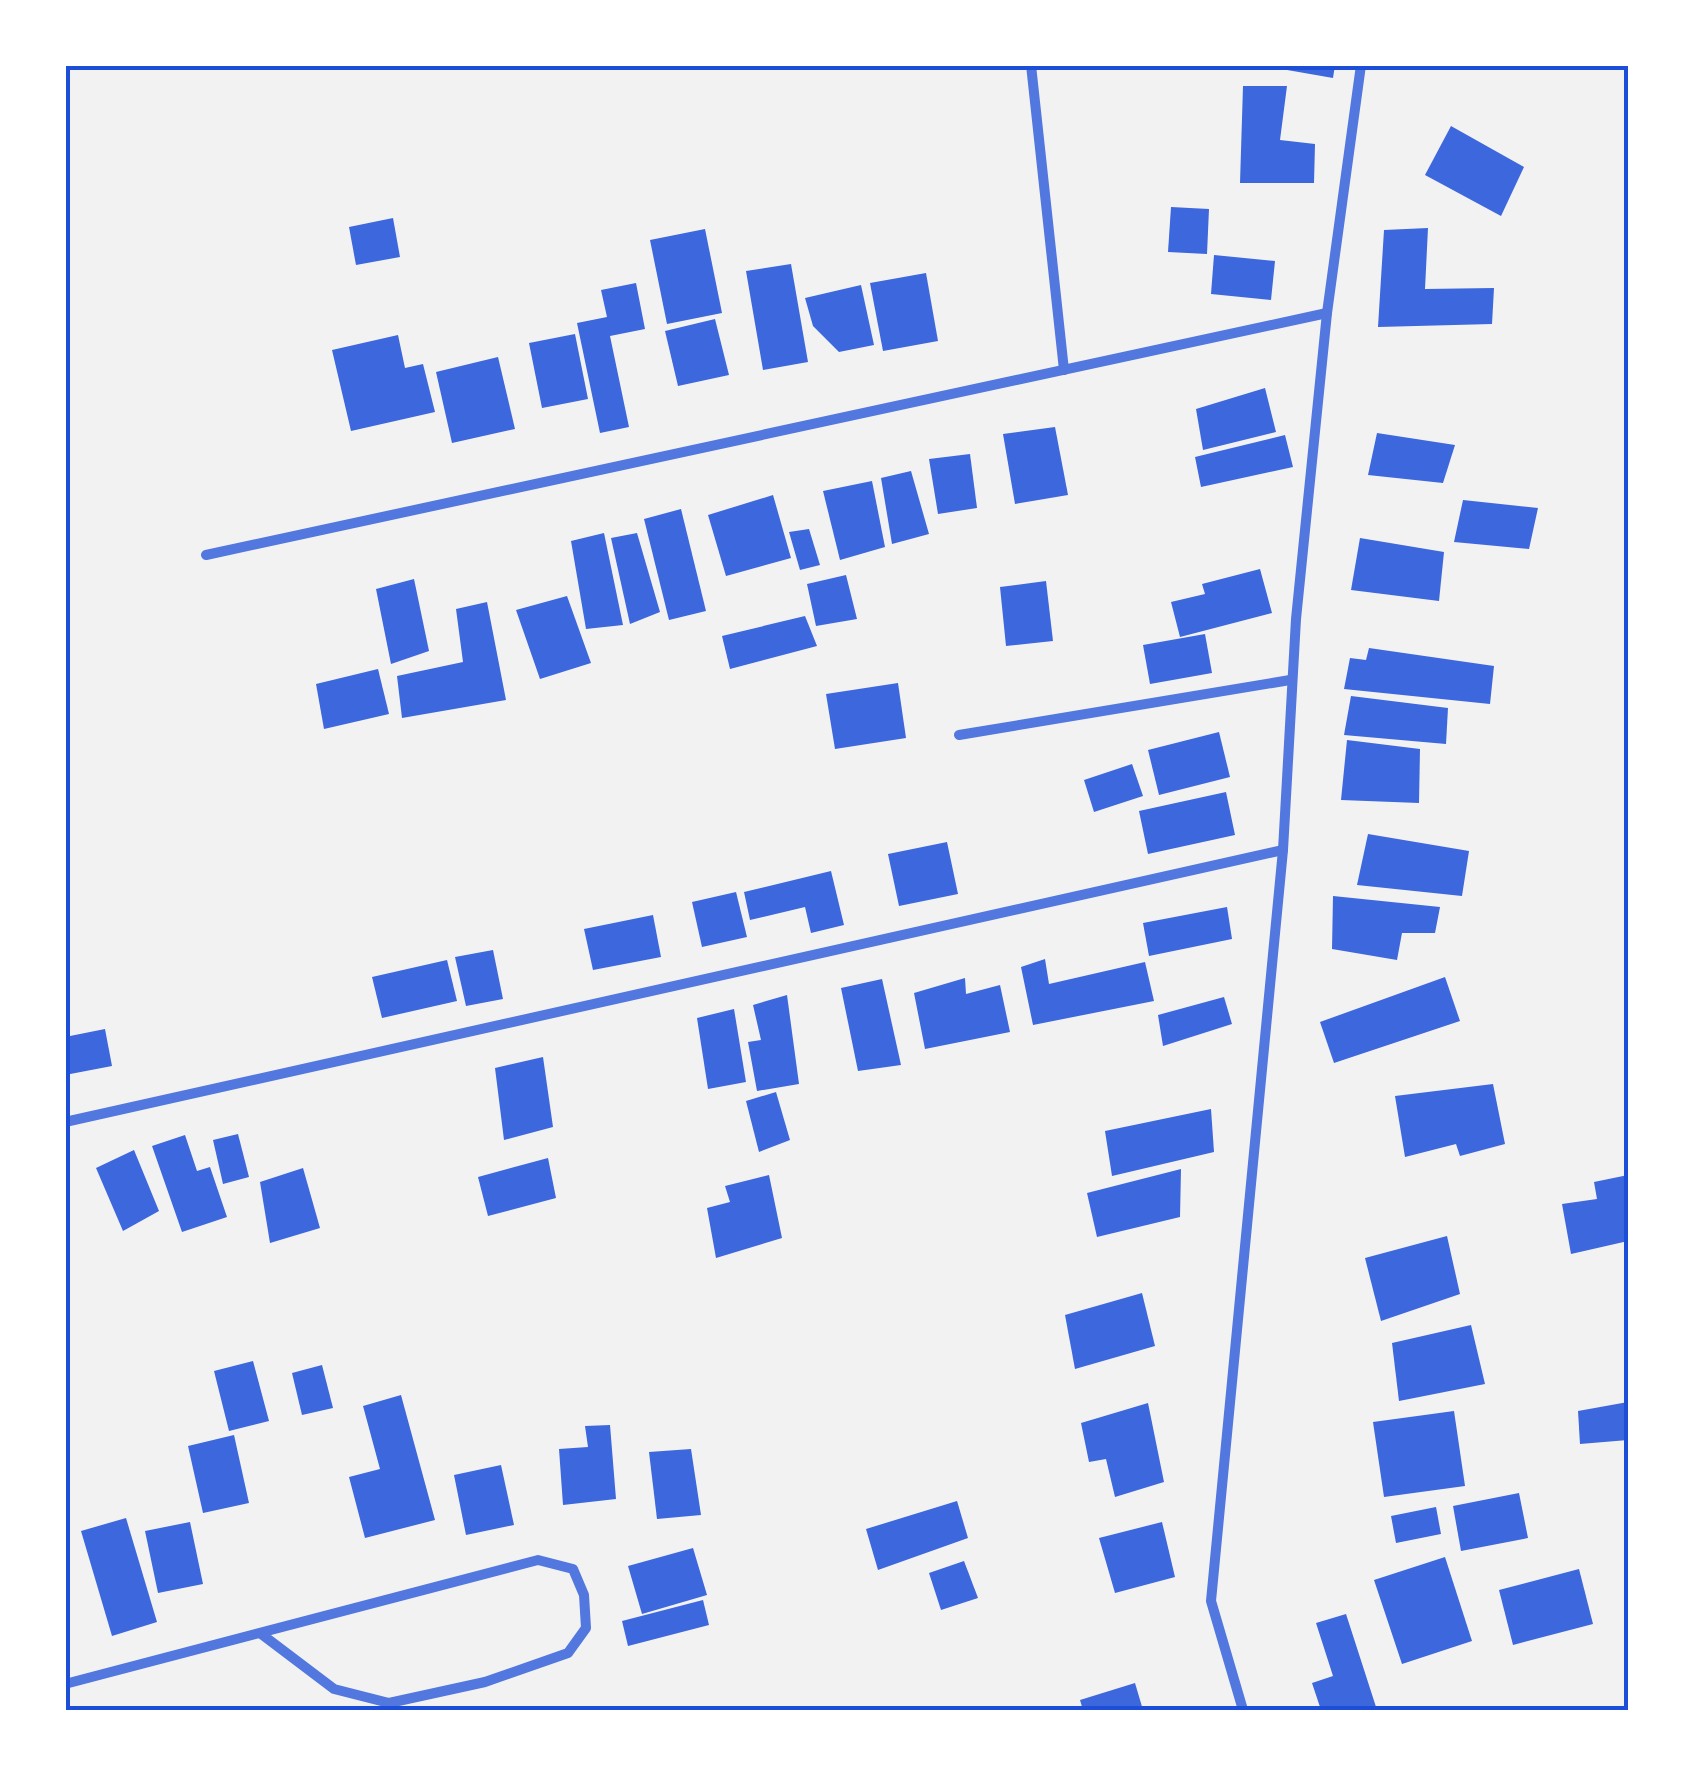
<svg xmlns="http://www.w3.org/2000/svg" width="1693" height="1775" font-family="'Sofia Sans Condensed',sans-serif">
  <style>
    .building { fill: #3d67dc }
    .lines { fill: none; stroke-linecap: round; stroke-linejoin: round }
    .minor { stroke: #5277de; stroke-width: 10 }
    .neatline { fill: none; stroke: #1d4ed8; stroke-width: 4 }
  </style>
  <rect width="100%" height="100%" fill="#f2f2f2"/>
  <!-- building -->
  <g class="building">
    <polygon points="1259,65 1335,65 1333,78"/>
    <polygon points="1243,86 1287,86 1280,140 1315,144 1314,183 1240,183"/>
    <polygon points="1451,126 1524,167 1501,216 1425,175"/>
    <polygon points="1171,207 1209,209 1207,254 1168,252"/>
    <polygon points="393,218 400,257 356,265 349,227"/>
    <polygon points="1428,228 1425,289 1494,288 1492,324 1378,327 1384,230"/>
    <polygon points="705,229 722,313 667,324 650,240"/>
    <polygon points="1214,255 1275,261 1271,300 1211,294"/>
    <polygon points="791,264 808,362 763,370 746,271"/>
    <polygon points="926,273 938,341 883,351 870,283"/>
    <polygon points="636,283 645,329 610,336 629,427 600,433 577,323 607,317 601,290"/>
    <polygon points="861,285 874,345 839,352 813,326 805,298"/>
    <polygon points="715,319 729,375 678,386 665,331"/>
    <polygon points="575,334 588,399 542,408 529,343"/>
    <polygon points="398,335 405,368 423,364 435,412 351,431 332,350"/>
    <polygon points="498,357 515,429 452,443 436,372"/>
    <polygon points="1265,388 1276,432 1203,450 1196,409"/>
    <polygon points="1055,427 1068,495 1015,504 1003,434"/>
    <polygon points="1377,433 1455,445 1443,483 1368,475"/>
    <polygon points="1285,435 1293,467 1201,487 1195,457"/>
    <polygon points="970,454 977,508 938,514 929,459"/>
    <polygon points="911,471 929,534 892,544 881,478"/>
    <polygon points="872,481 885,547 840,560 823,491"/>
    <polygon points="773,495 791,558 726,576 708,515"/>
    <polygon points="1463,500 1538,508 1529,549 1454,542"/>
    <polygon points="681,509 706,611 669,620 644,519"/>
    <polygon points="809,529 820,565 800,570 789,532"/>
    <polygon points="604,533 623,625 586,629 571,541"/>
    <polygon points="637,533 660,612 630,624 611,538"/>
    <polygon points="1360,538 1444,552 1439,601 1351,590"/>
    <polygon points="1260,569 1272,613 1180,637 1171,602 1205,594 1202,584"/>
    <polygon points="846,575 857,619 816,626 807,584"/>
    <polygon points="414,579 429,651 391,664 376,589"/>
    <polygon points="1046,581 1053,641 1006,646 1000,587"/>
    <polygon points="567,596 591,663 540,679 516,610"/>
    <polygon points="487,602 506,700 402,718 397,676 463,662 456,609"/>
    <polygon points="805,616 817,646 730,669 722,636"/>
    <polygon points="1205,634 1212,673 1150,684 1143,645"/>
    <polygon points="1369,648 1494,666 1490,704 1344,689 1350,658 1366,660"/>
    <polygon points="378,669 389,714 324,729 316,684"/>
    <polygon points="898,683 906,738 835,749 826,694"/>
    <polygon points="1351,696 1448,708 1446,744 1344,735"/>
    <polygon points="1219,732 1230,777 1159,795 1148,750"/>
    <polygon points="1347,740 1420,749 1419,803 1341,800"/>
    <polygon points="1132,764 1143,796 1094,812 1084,780"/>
    <polygon points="1226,792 1235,835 1148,854 1139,811"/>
    <polygon points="1368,834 1469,851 1462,896 1357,885"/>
    <polygon points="947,842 958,894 899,906 888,854"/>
    <polygon points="831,871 844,925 811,933 805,907 750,920 744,892"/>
    <polygon points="736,892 747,937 702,947 692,902"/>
    <polygon points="1333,896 1440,907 1435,933 1402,933 1397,960 1332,949"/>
    <polygon points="1227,907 1232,939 1149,956 1143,923"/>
    <polygon points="653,915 661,957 593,970 584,929"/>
    <polygon points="493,950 503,999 466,1006 455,957"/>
    <polygon points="1045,959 1049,984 1145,962 1154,1001 1033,1025 1021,967"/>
    <polygon points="447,960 457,1001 382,1018 372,977"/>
    <polygon points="1445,977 1460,1021 1334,1063 1320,1022"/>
    <polygon points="965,978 966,994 1000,985 1010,1032 925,1049 914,993"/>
    <polygon points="882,979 901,1065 858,1071 841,988"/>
    <polygon points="787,995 799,1084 757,1091 748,1042 761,1040 753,1005"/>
    <polygon points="1224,997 1232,1024 1163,1046 1158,1015"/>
    <polygon points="734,1009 746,1082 708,1089 697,1018"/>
    <polygon points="105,1029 112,1066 65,1075 65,1037"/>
    <polygon points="543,1057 553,1127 504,1140 495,1068"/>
    <polygon points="1493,1084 1505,1144 1460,1156 1456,1144 1405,1157 1395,1096"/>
    <polygon points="776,1092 790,1140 759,1152 746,1101"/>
    <polygon points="1211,1109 1214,1152 1112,1176 1105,1131"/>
    <polygon points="238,1134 249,1177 223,1184 213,1140"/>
    <polygon points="185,1135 197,1171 210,1167 227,1217 182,1232 152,1146"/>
    <polygon points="134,1150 159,1211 123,1231 96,1168"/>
    <polygon points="548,1158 556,1198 488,1216 478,1177"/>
    <polygon points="303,1168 320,1228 270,1243 260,1182"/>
    <polygon points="1181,1169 1180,1217 1097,1237 1087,1193"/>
    <polygon points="769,1175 782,1238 716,1258 707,1208 730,1202 725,1186"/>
    <polygon points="1628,1175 1628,1241 1571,1254 1562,1204 1597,1199 1594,1182"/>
    <polygon points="1447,1236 1460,1294 1381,1321 1365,1258"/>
    <polygon points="1142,1293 1155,1346 1075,1369 1065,1315"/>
    <polygon points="1471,1325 1485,1384 1399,1401 1392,1343"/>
    <polygon points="253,1361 269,1421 229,1431 214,1371"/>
    <polygon points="322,1365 333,1408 302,1415 292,1373"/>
    <polygon points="401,1395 435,1520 365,1538 349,1477 380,1469 363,1406"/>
    <polygon points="1628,1402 1628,1440 1580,1444 1578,1411"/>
    <polygon points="1148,1403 1164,1482 1115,1497 1106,1459 1089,1462 1081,1423"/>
    <polygon points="1454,1411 1465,1486 1384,1497 1373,1422"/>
    <polygon points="610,1425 616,1499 563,1505 559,1449 588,1447 585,1426"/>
    <polygon points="234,1435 249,1503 203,1513 188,1446"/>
    <polygon points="691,1449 701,1515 657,1519 649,1452"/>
    <polygon points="501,1465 514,1525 466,1535 454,1475"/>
    <polygon points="1519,1493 1528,1538 1461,1551 1453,1506"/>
    <polygon points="957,1501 968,1538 878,1570 866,1529"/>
    <polygon points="1436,1507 1441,1534 1396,1543 1391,1516"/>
    <polygon points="126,1518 157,1622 112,1636 81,1531"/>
    <polygon points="190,1522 203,1584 158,1593 145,1531"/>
    <polygon points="1162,1522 1175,1577 1115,1593 1099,1538"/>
    <polygon points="693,1548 707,1595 642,1614 628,1566"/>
    <polygon points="1445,1557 1472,1641 1402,1664 1374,1580"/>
    <polygon points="964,1561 978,1598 941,1610 929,1573"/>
    <polygon points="1579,1569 1593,1624 1513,1645 1499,1590"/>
    <polygon points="703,1600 709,1625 628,1646 622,1621"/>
    <polygon points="1346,1614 1377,1710 1321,1710 1312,1683 1333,1676 1316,1623"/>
    <polygon points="1135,1683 1143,1710 1083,1710 1080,1700"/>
  </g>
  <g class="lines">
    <!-- minor -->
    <g class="minor">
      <polyline points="1031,65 1064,370"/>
      <polyline points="206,555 1327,313"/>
      <polyline points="959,735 1290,680"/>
      <polyline points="65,1122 1283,850"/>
      <polyline points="65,1684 538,1560 573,1569 584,1595 586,1628 568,1653 485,1682 389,1703 334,1689 260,1633"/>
      <polyline points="1243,1710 1211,1601 1283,850 1296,619 1327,313 1361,65"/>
    </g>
  </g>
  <!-- border -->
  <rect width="1693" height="1775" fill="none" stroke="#ffffff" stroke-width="135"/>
  <rect x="68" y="68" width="1558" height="1640" class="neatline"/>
</svg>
